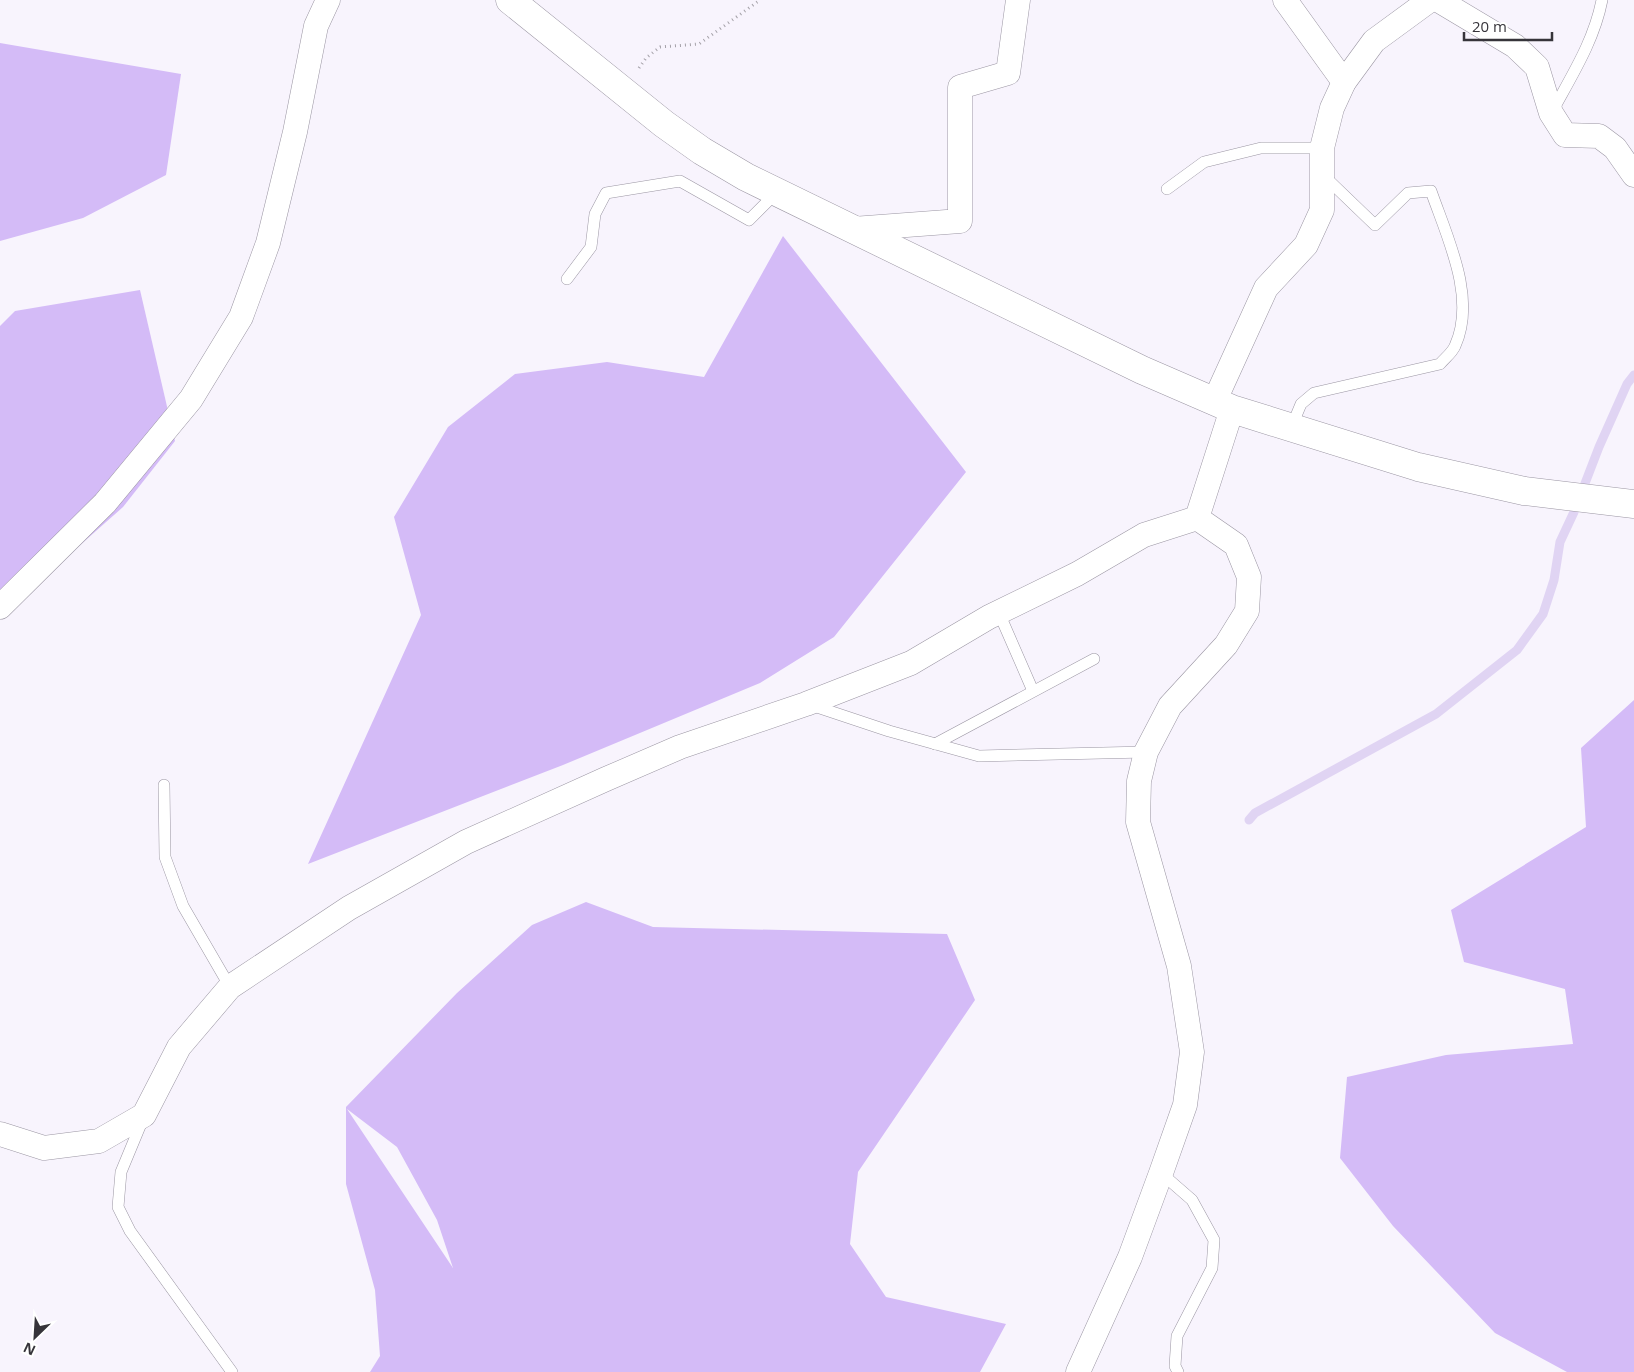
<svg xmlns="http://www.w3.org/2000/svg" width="1634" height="1372" font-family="'Open Sans',sans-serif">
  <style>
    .green { fill: #d4bbf7; fill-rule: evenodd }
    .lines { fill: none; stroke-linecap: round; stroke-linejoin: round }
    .stream { stroke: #e0d4f3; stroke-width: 9 }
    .lane-casing { stroke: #9b96a3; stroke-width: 12 }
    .street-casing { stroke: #9b96a3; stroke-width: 25 }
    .secondary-casing { stroke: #9b96a3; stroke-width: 29 }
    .path { stroke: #a4a1a8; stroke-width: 3; stroke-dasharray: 1 4; stroke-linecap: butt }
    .lane { stroke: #fff; stroke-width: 11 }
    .street { stroke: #fff; stroke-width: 24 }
    .secondary { stroke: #fff; stroke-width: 28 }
  </style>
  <rect width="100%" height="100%" fill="#f8f4fd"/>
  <!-- green -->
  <g class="green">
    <polygon points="0,43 181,74 166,175 83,218 0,241"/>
    <polygon points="783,236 966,472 834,637 760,683 563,765 308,864 421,615 394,517 448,427 515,374 607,362 704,377"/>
    <polygon points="140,290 175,441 123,507 0,616 0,326 15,311"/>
    <polygon points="1634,700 1634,1372 1567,1372 1495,1333 1393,1226 1340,1158 1347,1077 1446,1055 1573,1044 1565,989 1464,962 1451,910 1586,827 1581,748"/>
    <path d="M586 902 653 927 947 934 975 1000 858 1172 850 1244 886 1297 1006 1324 980 1372H370L380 1356 375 1290 346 1184V1107L457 993 532 925ZM347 1109 397 1147 437 1220 453 1268Z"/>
  </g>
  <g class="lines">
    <!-- stream -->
    <polyline class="stream" points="1249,820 1255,813 1436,714 1517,650 1543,614 1554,580 1560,542 1574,512 1599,447 1627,384 1634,375"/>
    <defs>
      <g id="lane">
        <path d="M1552 112C1572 75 1594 41 1602 0"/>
        <polyline points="1167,189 1204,162 1261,148 1322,148"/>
        <polyline points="567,279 591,247 595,214 606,193 680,181 749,220 777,192"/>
        <path d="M1291 428 1301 404 1314 393 1440 364C1445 358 1452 353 1455 346 1477 298 1447 237 1431 191L1408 193 1375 225 1323 175"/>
        <polyline points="999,613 1033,691"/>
        <polyline points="811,705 889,731 979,756 1146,752"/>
        <polyline points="935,744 1094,659"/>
        <polyline points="164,785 165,857 183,906 230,987"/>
        <polyline points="143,1119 121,1172 118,1207 130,1231 232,1372"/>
        <polyline points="1161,1173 1192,1200 1214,1240 1212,1268 1177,1336 1175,1366 1178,1372"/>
      </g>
      <g id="street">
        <polyline points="1285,0 1344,82"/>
        <polyline points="1438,0 1515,46 1537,67 1551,113 1565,135 1599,136 1615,148 1634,175"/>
        <polyline points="853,229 960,221 960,87 1008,73 1018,0"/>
        <polyline points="1215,400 1266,288 1306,245 1322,210 1322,148 1332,108 1344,82 1374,41 1430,0"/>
        <polyline points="0,607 105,503 191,399 241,317 268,243 295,132 316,26 328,0"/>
        <polyline points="0,1134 44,1148 99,1141 144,1115 179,1047 230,987 349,908 466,842 606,779 680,747 806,704 911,663 989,617 1077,574 1144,535 1197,518 1232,409"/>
        <polyline points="1078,1372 1130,1257 1161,1173 1185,1105 1192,1052 1179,966 1138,822 1139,781 1146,752 1170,706 1226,645 1247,611 1249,577 1236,545 1197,518"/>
      </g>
      <polyline id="secondary" points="510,0 664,124 702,151 746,177 1142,370 1232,409 1418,467 1524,491 1634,504"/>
    </defs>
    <!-- lane casing -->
    <use href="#lane" class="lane-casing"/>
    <!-- street casing -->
    <use href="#street" class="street-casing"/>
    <!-- secondary casing -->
    <use href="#secondary" class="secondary-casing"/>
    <!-- path -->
    <polyline class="path" points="639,68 646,58 660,47 699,44 760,0"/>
    <!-- lane -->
    <use href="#lane" class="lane"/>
    <!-- street -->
    <use href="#street" class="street"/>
    <!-- secondary -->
    <use href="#secondary" class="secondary"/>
  </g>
  <!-- north arrow -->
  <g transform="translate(35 1337) rotate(205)" stroke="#ffffff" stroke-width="4" paint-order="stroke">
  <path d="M0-4L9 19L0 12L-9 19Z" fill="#36343a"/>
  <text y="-8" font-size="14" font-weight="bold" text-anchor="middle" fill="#36343a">N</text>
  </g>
  <!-- scale -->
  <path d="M1464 32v8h88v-8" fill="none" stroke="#36343a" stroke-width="2.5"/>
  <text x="1472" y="32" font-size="15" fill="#36343a" stroke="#ffffff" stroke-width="4" paint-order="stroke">20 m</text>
</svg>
